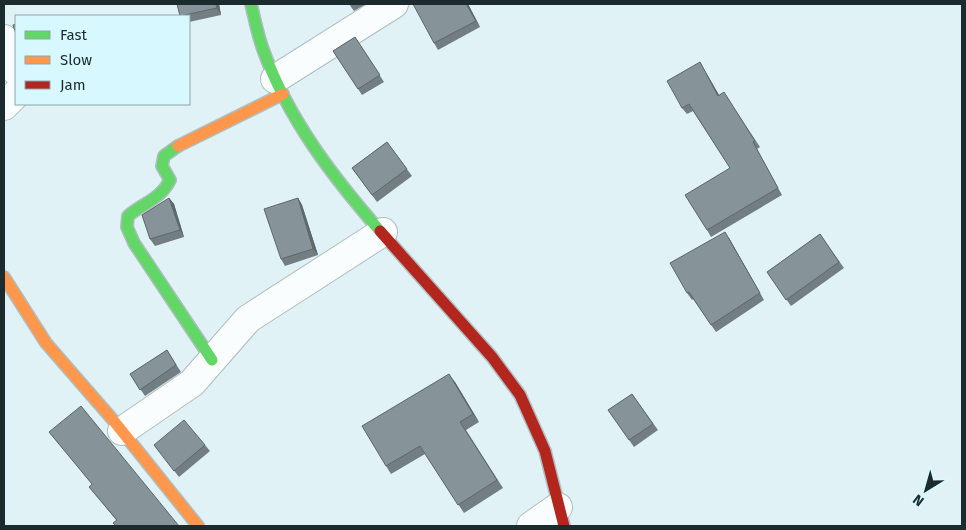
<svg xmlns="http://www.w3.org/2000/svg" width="966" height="530" font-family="'Fira Sans',sans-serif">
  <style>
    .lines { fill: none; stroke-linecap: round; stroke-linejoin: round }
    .street-casing { stroke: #aebec0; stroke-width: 30 }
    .fast-casing { stroke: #aebec0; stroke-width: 14 }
    .slow-casing { stroke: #aebec0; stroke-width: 14 }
    .jam-casing { stroke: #aebec0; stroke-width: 14 }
    .street { stroke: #fafdfe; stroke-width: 28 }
    .fast { stroke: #63d668; stroke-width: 11 }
    .slow { stroke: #ff974d; stroke-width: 11 }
    .jam { stroke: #b3261e; stroke-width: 11 }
    .wall { fill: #737e83 }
    .shaded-wall { fill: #5e676a }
    .building { fill: #869398; stroke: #5e676a }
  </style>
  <rect width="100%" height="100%" fill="#e0f2f5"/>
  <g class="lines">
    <defs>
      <g id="street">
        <polyline points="4,39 16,71"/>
        <polyline points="275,79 394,4"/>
        <polyline points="4,106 16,94"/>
        <polyline points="122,431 192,383 248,319 383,232"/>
        <polyline points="531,526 558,507"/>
      </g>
      <g id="fast">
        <path d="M251 4C255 20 258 37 264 52 289 120 333 177 380 231"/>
        <path d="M178 146 164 156 162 166 170 180C161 199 143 203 128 216L127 227 134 243 212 360"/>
      </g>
      <g id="slow">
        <polyline points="178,146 283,94"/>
        <polyline points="4,277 46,343 113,420 198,526"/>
      </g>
      <polyline id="jam" points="380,231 492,357 520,395 545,451 564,526"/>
    </defs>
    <!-- street casing -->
    <use href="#street" class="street-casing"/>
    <!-- fast casing -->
    <use href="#fast" class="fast-casing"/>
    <!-- slow casing -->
    <use href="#slow" class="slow-casing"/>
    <!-- jam casing -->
    <use href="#jam" class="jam-casing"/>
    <!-- street -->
    <use href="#street" class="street"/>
    <!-- fast -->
    <use href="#fast" class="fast"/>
    <!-- slow -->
    <use href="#slow" class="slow"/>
    <!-- jam -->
    <use href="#jam" class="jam"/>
  </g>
  <!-- wall -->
  <g class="wall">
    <polygon points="177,4 219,4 221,15 189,22 189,16 180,16"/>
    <polygon points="349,4 366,4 354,11"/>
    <polygon points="468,4 480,27 438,50 434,43"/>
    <polygon points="355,37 384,82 362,95 333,51"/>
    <polygon points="700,62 704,69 719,95 728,99 760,147 757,149 782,195 711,237 707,230 730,168 693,111 687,114 682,108"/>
    <polygon points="387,142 412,176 377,202 352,168"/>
    <polygon points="169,198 174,204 184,237 155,246 150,239"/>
    <polygon points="298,198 302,205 318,255 285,266 281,259"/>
    <polygon points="820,234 844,268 791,306 767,272"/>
    <polygon points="729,238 764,300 716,332 693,299 692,300 687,293"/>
    <polygon points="167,350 181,372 145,396 130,374"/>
    <polygon points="455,382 479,422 466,430 503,488 464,513 425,454 391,474 386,466"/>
    <polygon points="632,394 658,430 634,447 608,410"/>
    <polygon points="49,432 179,526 117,521 89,487 92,484"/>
    <polygon points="154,445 205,445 210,451 179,477"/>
  </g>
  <!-- shaded-wall -->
  <g class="shaded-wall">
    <polygon points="216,4 219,4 221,15 217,8"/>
    <polygon points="466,4 468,4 480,27 476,21"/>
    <polygon points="700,62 704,69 723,102 718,96"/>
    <polygon points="169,198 174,204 184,237 180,230"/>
    <polygon points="298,198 302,205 318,255 313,249"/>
    <polygon points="725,232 729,238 764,300 760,293"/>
    <polygon points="449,374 455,382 479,422 473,414"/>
  </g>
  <!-- building -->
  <g class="building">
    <polygon points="177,4 216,4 217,8 180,16"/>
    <polygon points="413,4 466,4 476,21 434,43"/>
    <polygon points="16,24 16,34 13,25"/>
    <polygon points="355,37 380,75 358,89 333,51"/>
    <polygon points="700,62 718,96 724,92 755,141 753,142 778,188 707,230 685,195 730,168 689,104 682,108 667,81"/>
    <polygon points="387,142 407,169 372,195 352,168"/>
    <polygon points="169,198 180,230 150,239 142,215"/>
    <polygon points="298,198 313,249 281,259 264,209"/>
    <polygon points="725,232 760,293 711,325 689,292 687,293 670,263"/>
    <polygon points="820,234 839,262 786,300 767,272"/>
    <polygon points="167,350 176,365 140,390 130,374"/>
    <polygon points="449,374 473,414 460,422 497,480 458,505 420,446 386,466 362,426"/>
    <polygon points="632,394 653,424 629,440 608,410"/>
    <polygon points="81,406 179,526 116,526 113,523 117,520 89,487 92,484 49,432"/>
    <polygon points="184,420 205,445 174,471 154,445"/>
  </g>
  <!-- border -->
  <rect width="966" height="530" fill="none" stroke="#1b2b2e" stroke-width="10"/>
  <!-- legend -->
  <rect x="15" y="15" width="175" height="90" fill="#d7f8fe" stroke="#8ca6ab"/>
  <rect x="25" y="31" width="25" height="8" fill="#63d668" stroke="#8ca6ab"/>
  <text x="60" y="40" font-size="15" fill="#1b2b2e">Fast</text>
  <rect x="25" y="56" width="25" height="8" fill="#ff974d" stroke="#8ca6ab"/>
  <text x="60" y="65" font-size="15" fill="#1b2b2e">Slow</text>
  <rect x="25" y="81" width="25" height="8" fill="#b3261e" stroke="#8ca6ab"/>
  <text x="60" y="90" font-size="15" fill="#1b2b2e">Jam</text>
  <!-- north arrow -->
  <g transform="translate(926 490) rotate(217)" stroke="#d7f8fe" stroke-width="4" paint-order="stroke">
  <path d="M0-4L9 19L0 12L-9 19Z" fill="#1b2b2e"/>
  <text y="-8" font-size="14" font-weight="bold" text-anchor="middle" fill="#1b2b2e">N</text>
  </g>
</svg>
